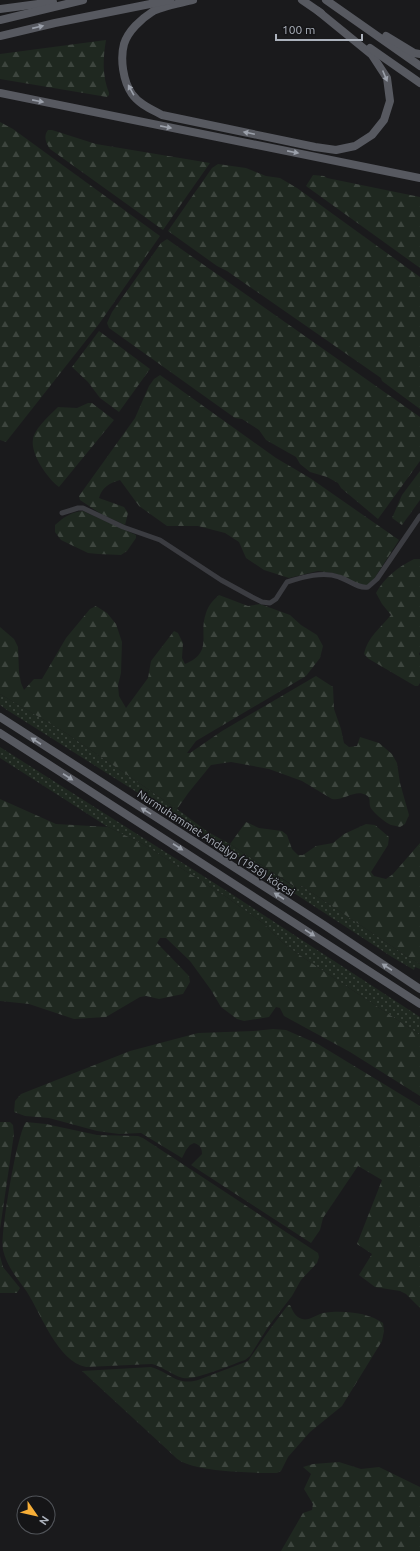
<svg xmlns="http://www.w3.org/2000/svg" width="420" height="1551" font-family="Ubuntu,sans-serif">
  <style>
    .grass { fill: url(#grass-dots) }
    .forest { fill: url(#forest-firs) }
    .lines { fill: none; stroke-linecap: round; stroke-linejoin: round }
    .street { stroke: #3b3c41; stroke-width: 5 }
    .primary { stroke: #575960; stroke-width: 8 }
    .oneway { fill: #9ba0aa }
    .labels { text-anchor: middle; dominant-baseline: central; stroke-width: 3; stroke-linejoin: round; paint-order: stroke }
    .street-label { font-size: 11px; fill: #acb2bc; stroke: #151517 }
  </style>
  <defs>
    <pattern id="grass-dots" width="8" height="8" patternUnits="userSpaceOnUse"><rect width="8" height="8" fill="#1f2820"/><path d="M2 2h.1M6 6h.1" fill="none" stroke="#3d453e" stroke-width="1.8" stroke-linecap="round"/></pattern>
    <pattern id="forest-firs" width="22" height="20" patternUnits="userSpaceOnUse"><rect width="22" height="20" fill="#1f2820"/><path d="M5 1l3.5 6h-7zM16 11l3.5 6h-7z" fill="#3d453e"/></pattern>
  </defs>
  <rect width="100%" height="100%" fill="#1a1a1c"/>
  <!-- grass -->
  <g class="grass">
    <polygon points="0,694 66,733 177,809 208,832 230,844 296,888 302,886 408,957 420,964 420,969 415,967 414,970 392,957 225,848 7,710 0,705"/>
    <polygon points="0,747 230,893 420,1017 420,1035 295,952 282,942 264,924 228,898 143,844 108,827 0,758"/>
  </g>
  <!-- forest -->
  <g class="forest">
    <path d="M106 40C103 58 102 75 109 93V95L107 97 0 79V54Z"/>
    <polygon points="0,122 13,129 160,236 99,324 6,442 0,440"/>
    <path d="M48 130H52L96 144 210 163 163 230 50 149C46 143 43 136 48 130Z"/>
    <polygon points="218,164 246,168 266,176 280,178 297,188 420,277 420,409 382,381 381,378 227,271 217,266 168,231 212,168"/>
    <polygon points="313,175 324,176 327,178 420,197 420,268 306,186"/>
    <polygon points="167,239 420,417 420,461 378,519 341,488 338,483 327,477 310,472 300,464 296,457 266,440 259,430 242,419 235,418 109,328 107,323 112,312 161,243"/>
    <polygon points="99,331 150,369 119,412 100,398 88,382 72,367"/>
    <path d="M160 375 276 458 310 478 399 540 374 579 368 585 362 586 333 573 325 572 318 571 289 578 264 570 246 558 239 542 225 533 198 526H167L139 506 120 480C110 483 102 487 99 498L124 507 128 513 125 525 101 514 80 500 79 496 135 418 149 386 154 379Z"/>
    <path d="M88 403H92L114 420 59 487C48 479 30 454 33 439 35 428 50 415 58 407L77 408Z"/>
    <polygon points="420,471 420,500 402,525 392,518 402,495"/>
    <path d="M83 511 136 535V538L127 551 121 555 98 554 88 553 61 540 55 532V525C64 517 71 512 83 511Z"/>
    <path d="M414 559H420V652L419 654 420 656V683L418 686H415L369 659 364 654C367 638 381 627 391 615L382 604 376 593C384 578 398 567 414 559Z"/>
    <path d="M219 595 248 606 260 604 290 615 301 625 317 635 323 646 320 658 306 676 196 741 187 753H190L222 731 316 676 333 687 334 709 341 729 344 743 349 747 357 746 360 737 379 743 392 754 397 763 400 783 409 815 405 824 400 827C398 826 394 826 391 825 386 823 371 811 370 806 369 802 371 797 366 795 355 789 344 801 332 799L302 781 269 769 231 762 211 765 189 792 177 809 66 733 0 694V627L14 639 18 647 19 672 21 683 24 690 34 679H42L66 638 90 609 96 606 107 613 116 624 122 642 121 673 118 685 119 696 126 708 148 678 151 661 174 631 178 633 183 643 182 658 185 664C214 652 198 635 206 613 208 606 213 600 219 595Z"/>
    <polygon points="0,799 56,824 108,827 143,844 228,898 264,924 282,942 295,952 420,1035 420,1096 350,1052 284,1016 280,1008 276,1007 269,1017 244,1021 237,1019 221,1007 211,990 190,961 166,938 160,938 157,943 189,976 190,982 183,994 159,999 146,996 140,997 106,1017 74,1019 29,1004 0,1001"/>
    <polygon points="246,822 259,828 282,831 287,835 292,849 298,855 303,855 316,846 333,843 344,834 366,824 375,825 389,837 388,845 371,872 374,876 386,879 393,874 420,843 420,964 408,957 302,886 297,888 230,844"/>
    <path d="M273 1029 286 1030 318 1044 420 1106V1308L406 1294 400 1291 375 1287 359 1275 372 1254 357 1244 382 1180 358 1166 323 1218 320 1230 311 1243 191 1165 202 1154C202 1148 200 1145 194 1143L190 1145 186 1150 182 1158 141 1133 119 1134 97 1131 49 1118 25 1116 14 1112 15 1101 21 1094 130 1051 198 1033 253 1031Z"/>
    <polygon points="0,1122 10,1122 13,1125 14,1134 0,1229"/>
    <path d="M26 1122 46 1124 97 1135 138 1136 143 1138 318 1253 319 1257 317 1263 301 1280 292 1296 268 1327 250 1356 245 1360C233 1364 194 1381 183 1378 172 1375 163 1367 152 1364L86 1367C58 1362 41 1314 27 1292 18 1279 7 1267 3 1250 0 1235 17 1133 26 1122Z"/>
    <polygon points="0,1256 3,1267 20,1288 17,1293 0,1293"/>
    <path d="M288 1305H290C293 1311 295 1317 302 1319 309 1321 316 1315 323 1313 342 1310 367 1312 383 1323L384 1331 382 1341 342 1406 310 1432 288 1457 281 1471 277 1473C253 1473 203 1472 182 1462 178 1460 175 1457 172 1454L82 1371 151 1367C171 1373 176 1386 198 1380L248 1361 270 1329Z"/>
    <polygon points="339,1462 361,1469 379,1467 420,1487 420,1551 281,1551 303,1513 312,1510 313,1504 304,1489 311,1474 303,1467 313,1464"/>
  </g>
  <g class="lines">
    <!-- street -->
    <path class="street" d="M62 513 78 508H83L123 527 160 540 221 580 252 597 262 602 270 603 276 599 287 582C303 577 323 571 339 577 349 580 358 589 368 587L377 579 420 516"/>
    <!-- primary -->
    <g class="primary">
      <path d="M193 0C182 3 159 7 152 12 141 19 128 31 124 44 120 59 123 81 132 94 139 104 151 109 162 115L315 147 336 150 355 146 372 135 384 120 390 101 387 78 372 55 318 11"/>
      <polyline points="302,0 321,13"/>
      <polyline points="326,0 420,66"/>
      <polyline points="0,9 53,2"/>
      <polyline points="0,20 83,0"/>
      <polyline points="0,36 55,23 170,0"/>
      <polyline points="386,36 414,53 420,54"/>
      <polyline points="370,48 420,83"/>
      <polyline points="0,93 420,178"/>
      <polyline points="0,717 324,925 420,989"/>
      <polyline points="0,733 420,1004"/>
    </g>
  </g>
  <!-- one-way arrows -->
  <defs><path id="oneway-solid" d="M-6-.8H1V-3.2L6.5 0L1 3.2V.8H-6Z"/></defs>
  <g class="oneway">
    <use href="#oneway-solid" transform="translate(38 27) rotate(-13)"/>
    <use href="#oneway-solid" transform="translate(385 76) rotate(67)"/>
    <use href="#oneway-solid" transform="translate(131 90) rotate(-119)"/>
    <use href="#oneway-solid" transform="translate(38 101) rotate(11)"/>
    <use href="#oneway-solid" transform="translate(166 127) rotate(11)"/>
    <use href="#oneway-solid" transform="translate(249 133) rotate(-168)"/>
    <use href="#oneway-solid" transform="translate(293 152) rotate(11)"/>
    <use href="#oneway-solid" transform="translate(36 741) rotate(-147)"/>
    <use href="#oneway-solid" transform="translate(68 777) rotate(33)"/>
    <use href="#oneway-solid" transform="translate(146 811) rotate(-148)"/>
    <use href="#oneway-solid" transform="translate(178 847) rotate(33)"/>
    <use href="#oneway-solid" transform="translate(279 896) rotate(-147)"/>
    <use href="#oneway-solid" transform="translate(310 933) rotate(33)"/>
    <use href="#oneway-solid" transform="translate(387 967) rotate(-147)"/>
  </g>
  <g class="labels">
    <!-- street labels -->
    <g class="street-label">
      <text transform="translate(216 843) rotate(33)">Nurmuhammet Andalyp (1958) köçesi</text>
    </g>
  </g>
  <!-- north arrow -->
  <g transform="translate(36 1515) rotate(124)"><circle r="19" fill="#151517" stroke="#515459"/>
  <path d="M0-3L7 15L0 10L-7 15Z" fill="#f7ae37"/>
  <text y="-6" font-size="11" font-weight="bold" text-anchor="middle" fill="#acb2bc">N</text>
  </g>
  <!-- scale -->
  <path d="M276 34v6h86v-6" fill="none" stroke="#acb2bc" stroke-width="2"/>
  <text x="282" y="34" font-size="12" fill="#acb2bc" stroke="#151517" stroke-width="3" paint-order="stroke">100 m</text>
</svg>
